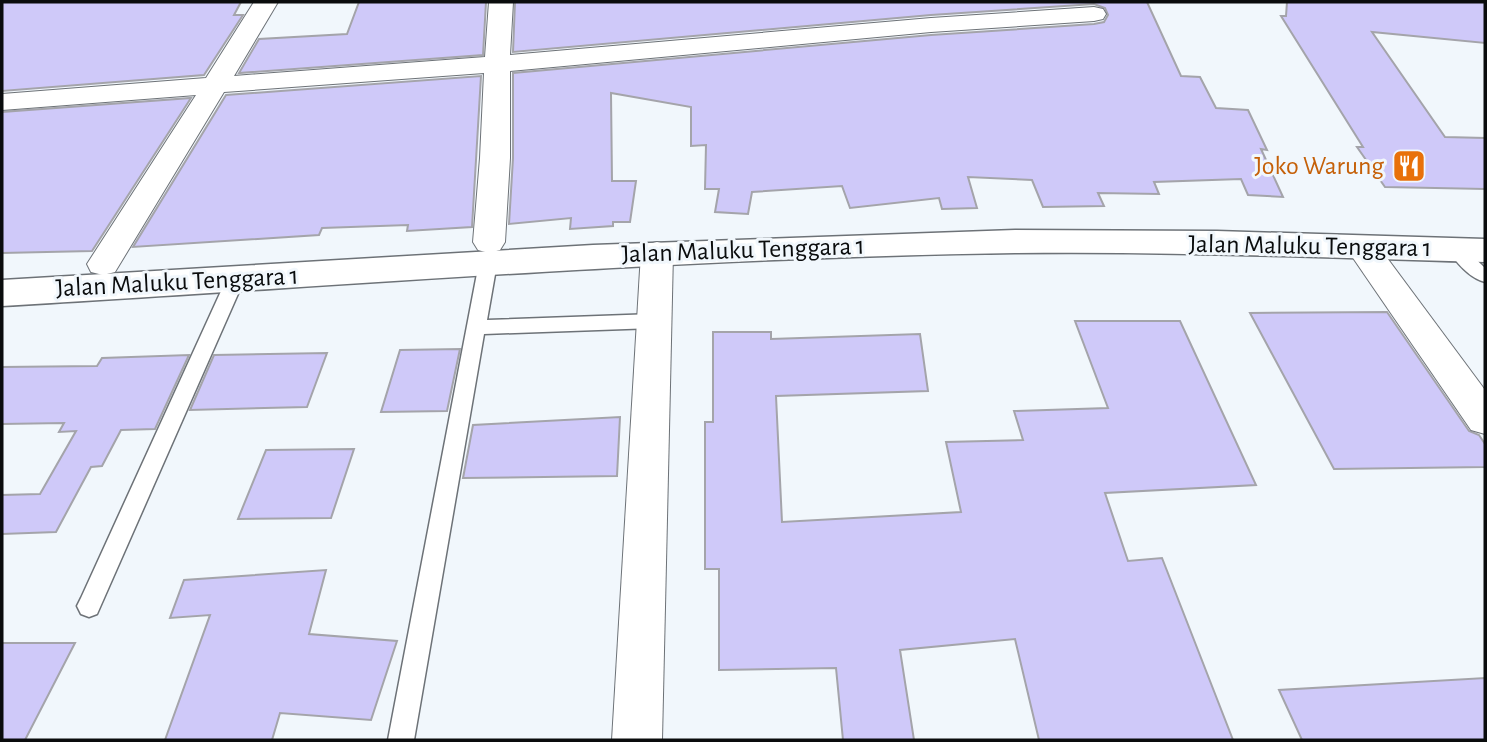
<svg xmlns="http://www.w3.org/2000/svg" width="1487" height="742" font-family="'Alegreya Sans',sans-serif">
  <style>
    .building { fill: #cfc9f9; stroke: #a4a4aa; stroke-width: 2 }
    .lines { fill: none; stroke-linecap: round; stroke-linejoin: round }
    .lane-casing { stroke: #6d7277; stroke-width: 3 }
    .street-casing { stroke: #6d7277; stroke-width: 2 }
    .highway-casing { stroke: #6d7277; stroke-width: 3 }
    .lane { fill: #fff; fill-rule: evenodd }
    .street { fill: #fff; fill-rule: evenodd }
    .highway { fill: #fff; fill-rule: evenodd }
    .labels { text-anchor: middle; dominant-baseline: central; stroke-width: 6; stroke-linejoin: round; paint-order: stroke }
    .food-label { font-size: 26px; fill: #c56008; stroke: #f1f7fc; text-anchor: end }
    .street-label { font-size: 26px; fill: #0a0c0d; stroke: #f1f7fc }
  </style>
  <rect width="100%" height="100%" fill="#f1f7fc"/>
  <!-- building -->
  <g class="building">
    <polygon points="2,2 241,2 234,15 243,15 204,75 2,91"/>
    <polygon points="359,2 486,2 483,55 239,73 259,39 347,34"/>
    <polygon points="515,2 1147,2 1181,76 1200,77 1216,108 1248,110 1267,150 1261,149 1283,197 1248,195 1241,179 1154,182 1159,194 1098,193 1104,206 1043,207 1032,180 968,177 977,208 942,209 939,198 850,208 842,186 752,192 748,214 715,212 719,189 705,189 706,145 691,146 691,107 611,93 612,181 636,181 630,222 613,222 613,226 570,229 571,218 509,224 513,158 513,73 931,35 1094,24 1104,22 1108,15 1105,8 1094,4 931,15 513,52"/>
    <polygon points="1287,2 1485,2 1485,43 1372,32 1445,137 1485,138 1485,189 1385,187 1357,147 1363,147 1281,16 1286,16"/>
    <polygon points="481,76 472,227 407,231 408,225 322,228 319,235 133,247 226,95"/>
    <polygon points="191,98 92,251 2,253 2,112"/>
    <polygon points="1387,312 1469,431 1479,435 1485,444 1485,467 1334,469 1250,313"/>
    <polygon points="1075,321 1180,321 1256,485 1105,493 1128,561 1162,558 1233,740 1039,740 1015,639 900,650 914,740 843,740 836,668 719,670 719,569 705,569 705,422 713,422 713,332 771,332 771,339 920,334 928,391 776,396 782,522 961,512 946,442 1023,440 1014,411 1108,408"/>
    <polygon points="460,349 447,411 381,412 400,350"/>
    <polygon points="327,353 307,407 190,410 214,355"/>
    <polygon points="189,355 155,429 121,430 102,466 91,467 56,532 2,534 2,495 40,494 76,431 59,432 64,423 2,424 2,367 97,366 102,358"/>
    <polygon points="620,417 617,476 463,478 473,425"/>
    <polygon points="354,449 331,518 238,519 266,450"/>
    <polygon points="326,570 309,634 397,641 371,720 280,713 272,740 165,740 210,615 170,618 184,580"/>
    <polygon points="2,643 75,643 25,740 2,740"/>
    <polygon points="1485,678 1485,740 1302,740 1279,690"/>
  </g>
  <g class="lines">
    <defs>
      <g id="lane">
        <path d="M1456 244 1462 246 1485 268V282C1469 278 1457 263 1448 250Z"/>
        <polygon points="488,257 497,263 487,320 654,314 660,316 663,321 660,326 654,328 484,334 414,740 388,740 479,263"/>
        <polygon points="236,272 245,278 97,614 89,617 81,614 77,606 81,598 227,278"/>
      </g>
      <g id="street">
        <polygon points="254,2 278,2 234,76 485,57 489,2 513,2 510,55 931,18 1094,7 1103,9 1106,14 1103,19 1094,21 931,32 510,71 510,158 505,242 500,250 489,253 478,250 473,242 480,158 484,73 224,92 115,272 103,275 91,272 87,264 196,95 2,110 2,94 206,78"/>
        <polygon points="1362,236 1373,239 1485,390 1485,434 1471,430 1351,255 1346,247 1351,239"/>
        <polygon points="657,242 669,245 673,253 662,740 612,740 641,253 645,245"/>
      </g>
      <path id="highway" d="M1015 230 1217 231 1485 239V262C1329 258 1172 251 1015 253 677 258 340 286 2 306V280L593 245Z"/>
    </defs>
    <!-- lane casing -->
    <use href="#lane" class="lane-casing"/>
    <!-- street casing -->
    <use href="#street" class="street-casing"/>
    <!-- highway casing -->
    <use href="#highway" class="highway-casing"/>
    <!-- lane -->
    <use href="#lane" class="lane"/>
    <!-- street -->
    <use href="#street" class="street"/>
    <!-- highway -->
    <use href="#highway" class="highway"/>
  </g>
  <!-- icons -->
  <defs>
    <symbol id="restaurant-square" viewBox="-11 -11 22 22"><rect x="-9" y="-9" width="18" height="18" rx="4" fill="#e8710a" stroke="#f1f7fc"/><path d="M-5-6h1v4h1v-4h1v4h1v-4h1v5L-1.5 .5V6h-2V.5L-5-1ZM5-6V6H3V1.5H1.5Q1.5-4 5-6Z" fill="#fff"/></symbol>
  </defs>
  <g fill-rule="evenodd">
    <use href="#restaurant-square" x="1390" y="147" width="38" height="38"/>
  </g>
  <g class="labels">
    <!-- food labels -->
    <g class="food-label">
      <text x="1384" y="166">Joko Warung</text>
    </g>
    <!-- street labels -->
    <g class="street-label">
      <text transform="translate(1310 246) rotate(1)">Jalan Maluku Tenggara 1</text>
      <text transform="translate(743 250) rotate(-2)">Jalan Maluku Tenggara 1</text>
      <text transform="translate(177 282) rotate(-3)">Jalan Maluku Tenggara 1</text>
    </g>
  </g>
  <!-- border -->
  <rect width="1487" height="742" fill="none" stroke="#0a0c0d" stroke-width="7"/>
</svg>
